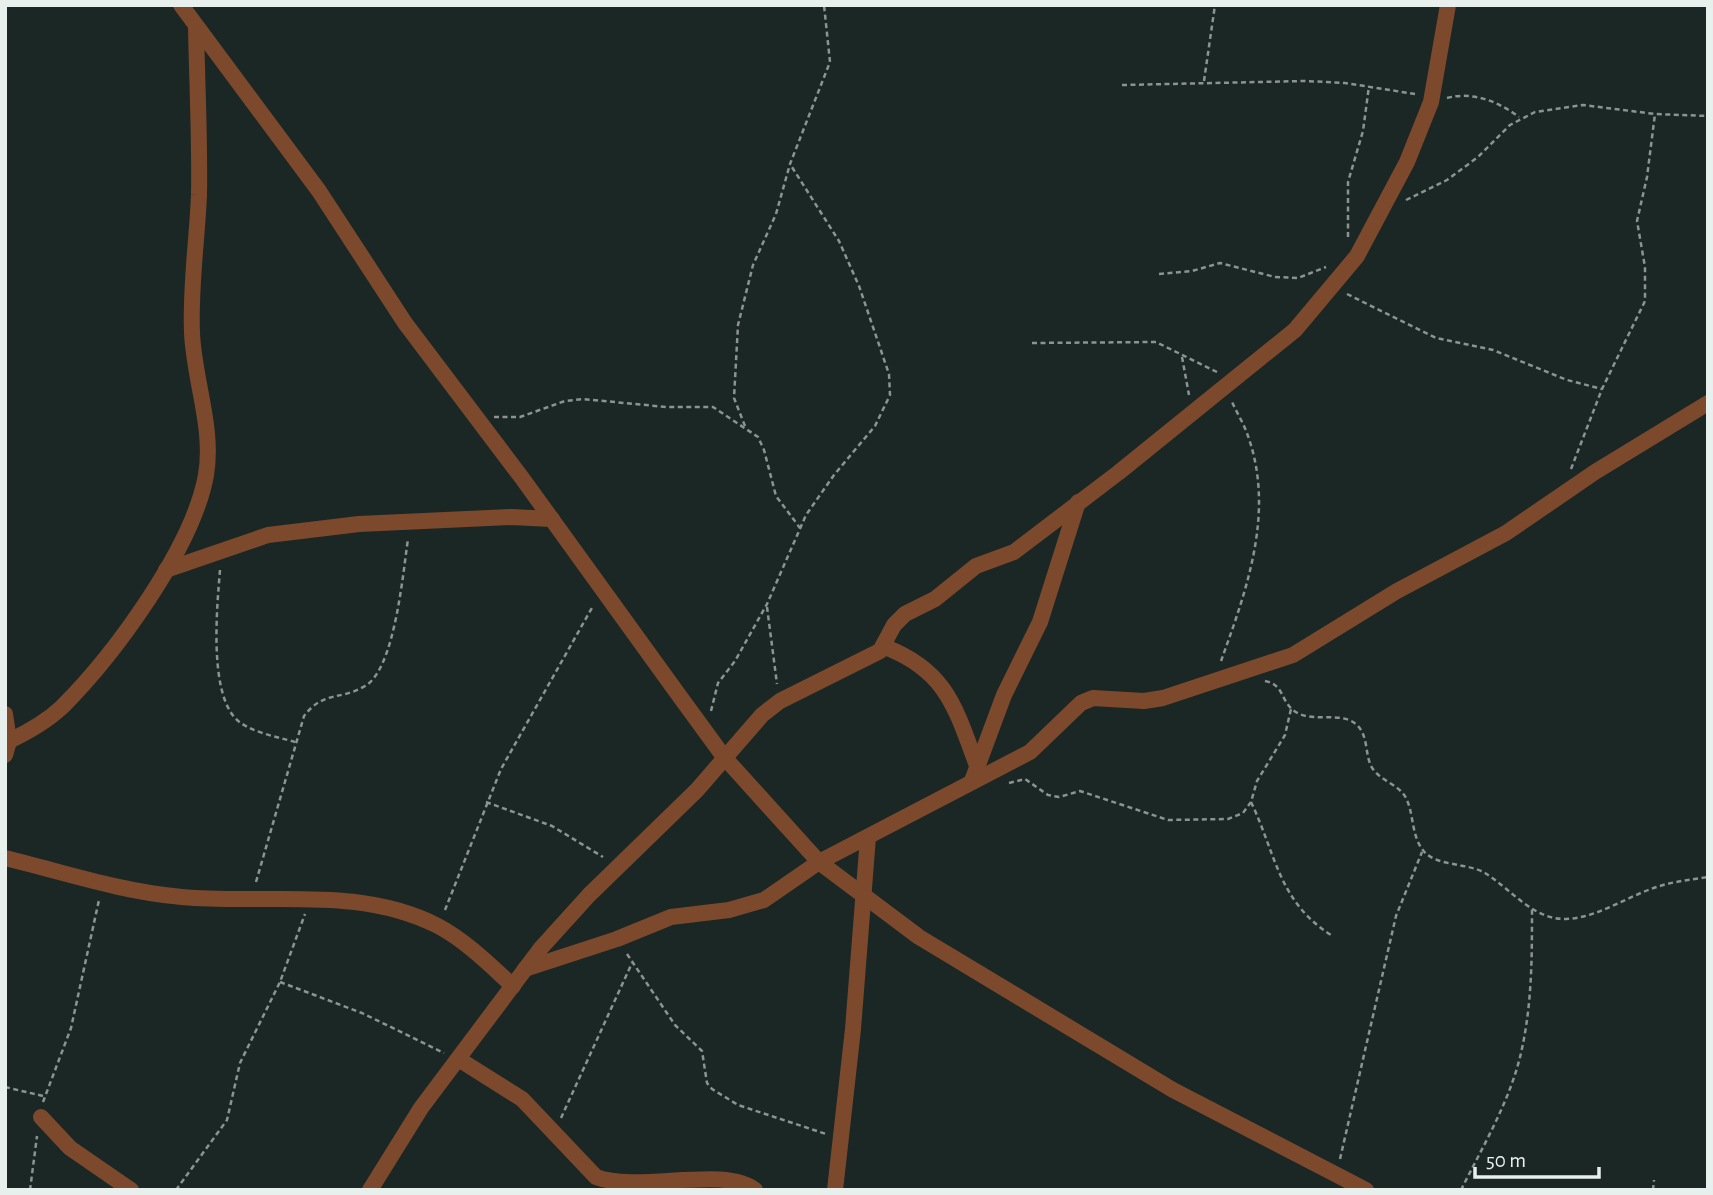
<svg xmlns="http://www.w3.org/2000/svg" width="1713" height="1195" font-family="'Alegreya Sans',sans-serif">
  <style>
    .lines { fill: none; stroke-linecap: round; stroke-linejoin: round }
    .path { stroke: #8a9492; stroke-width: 2.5; stroke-dasharray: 5 3.5; stroke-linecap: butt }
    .minor { stroke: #7d492c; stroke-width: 16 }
  </style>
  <rect width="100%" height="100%" fill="#1b2725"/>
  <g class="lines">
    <!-- path -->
    <g class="path">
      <polyline points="1204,81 1215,5"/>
      <polyline points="1122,85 1305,81 1345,83 1415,94"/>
      <path d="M1447 98C1473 91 1499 102 1519 117"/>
      <polyline points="1406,200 1447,180 1478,157 1510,125 1535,112 1583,105 1655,114 1708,116"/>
      <polyline points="1348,237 1348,182 1363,131 1369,86"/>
      <polyline points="1159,274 1192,271 1220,263 1275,277 1298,278 1326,267"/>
      <polyline points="1347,294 1436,338 1493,350 1567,380 1602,389"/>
      <polyline points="1032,343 1156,342 1217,372"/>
      <polyline points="1182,357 1189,395"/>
      <polyline points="494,417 520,417 565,401 583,399 666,407 713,407 758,437 764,450 776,496 800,528"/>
      <polyline points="745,426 734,398 738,325 753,265 776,214 790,164 830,62 824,5"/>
      <polyline points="1571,469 1602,389 1645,301 1645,267 1637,221 1647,177 1655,114"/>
      <path d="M220 570C217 607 209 689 235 718 248 732 278 737 295 742"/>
      <polyline points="767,607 777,684"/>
      <path d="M1221 661C1247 589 1275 512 1248 436 1244 424 1237 413 1232 402"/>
      <path d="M1265 681C1284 685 1280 699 1293 710 1311 725 1342 709 1358 726 1368 737 1365 753 1371 766 1379 781 1399 784 1406 798 1414 814 1411 833 1422 849 1434 867 1466 862 1485 873 1511 889 1533 920 1566 919 1596 918 1623 899 1651 889 1669 882 1688 880 1708 877"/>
      <polyline points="711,711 718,683 735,661 767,604 806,515 834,475 875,426 890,395 889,374 859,286 839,241 790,164"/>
      <polyline points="1009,783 1025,779 1048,795 1059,797 1080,791 1168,820 1228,819 1243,813 1251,802 1257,781 1285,735 1291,709"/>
      <polyline points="486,802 552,826 603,857"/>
      <path d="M1251 802C1276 854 1278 901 1331 935"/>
      <path d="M256 882 304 716C324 690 340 701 365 686 395 669 403 572 408 539"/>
      <polyline points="445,910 501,769 593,606"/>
      <polyline points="627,954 675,1025 702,1051 707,1083 712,1089 738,1105 826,1134"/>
      <polyline points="280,982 362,1013 444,1053"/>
      <polyline points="5,1087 43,1096"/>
      <polyline points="43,1102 71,1028 99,900"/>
      <polyline points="561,1118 632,963"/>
      <polyline points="1340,1159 1396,916 1422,852"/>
      <polyline points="30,1190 37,1136"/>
      <polyline points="176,1190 227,1120 240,1063 280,982 305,914"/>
      <path d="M1461 1190C1483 1146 1510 1101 1521 1053 1532 1005 1532 958 1532 909"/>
      <polyline points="1653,1190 1654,1180"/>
    </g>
    <!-- minor -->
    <g class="minor">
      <polyline points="181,5 319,191 405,323 522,478 678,694 724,757 819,862 919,937 1173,1090 1366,1190"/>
      <polyline points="166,570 268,535 359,524 511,517 552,519"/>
      <path d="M885 647C945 670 955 706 976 763"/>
      <polyline points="5,714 9,741 5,755"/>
      <path d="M9 741C28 732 46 722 62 707 114 655 193 548 206 475 214 428 194 380 192 333 190 287 197 242 199 195 200 139 197 82 196 26"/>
      <polyline points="972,781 1004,695 1040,622 1078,502"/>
      <path d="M5 858C63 872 122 892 182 897 267 905 358 885 438 926 466 941 490 965 513 986"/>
      <polyline points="525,969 617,939 671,917 729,910 764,900 819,862 1030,752 1081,703 1093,698 1144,701 1163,698 1293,655 1397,591 1506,533 1595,472 1708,403"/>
      <path d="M460 1060 522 1099 596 1177C638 1193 725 1165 755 1190"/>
      <polyline points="41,1117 70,1148 131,1190"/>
      <polyline points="370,1190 421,1108 541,948 589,895 697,790 762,715 780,701 880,651 894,625 905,614 935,599 976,566 1014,552 1118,473 1295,330 1357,256 1407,162 1431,102 1448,5"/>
      <polyline points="835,1190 853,1029 868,837"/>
    </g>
  </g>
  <!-- border -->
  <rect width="1713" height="1195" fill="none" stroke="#e8f0ee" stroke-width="14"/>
  <!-- scale -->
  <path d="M1475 1167v10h124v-10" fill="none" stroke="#e8f0ee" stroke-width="3.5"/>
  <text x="1486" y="1167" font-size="21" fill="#e8f0ee" stroke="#1b2725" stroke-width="5" paint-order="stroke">50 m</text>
</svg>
